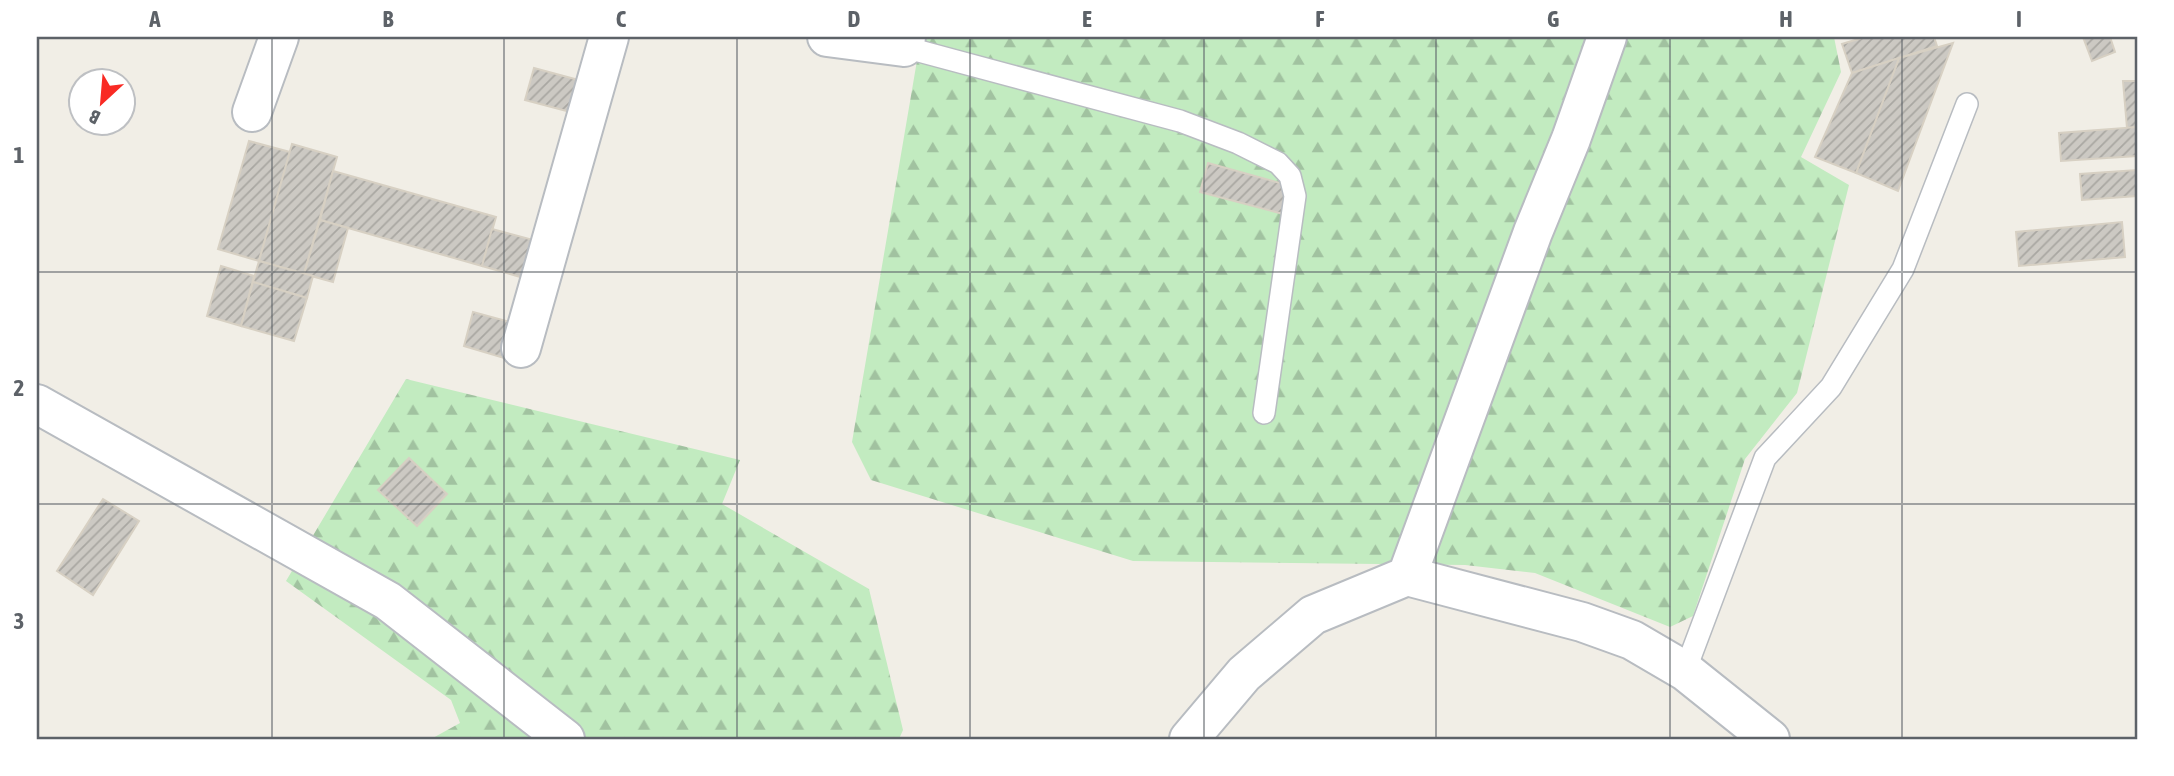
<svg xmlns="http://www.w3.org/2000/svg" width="2174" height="776" font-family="'Asap Condensed',sans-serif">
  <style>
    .forest { fill: url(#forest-firs) }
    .building { fill: url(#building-hatch); stroke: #d7d0c3; stroke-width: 2 }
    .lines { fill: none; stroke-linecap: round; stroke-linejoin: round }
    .lane-casing { stroke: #b8bcc1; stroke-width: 24 }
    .street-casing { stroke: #b8bcc1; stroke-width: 42 }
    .lane { stroke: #fff; stroke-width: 21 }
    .street { stroke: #fff; stroke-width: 38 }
    .grid { fill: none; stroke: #5d6268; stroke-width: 2; stroke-opacity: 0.55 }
    .neatline { fill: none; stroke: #5d6268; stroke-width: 2.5 }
    .grid-label { font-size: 23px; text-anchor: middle; font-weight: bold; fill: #5d6268 }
  </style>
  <defs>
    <pattern id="forest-firs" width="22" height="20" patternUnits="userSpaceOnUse" patternTransform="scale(1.75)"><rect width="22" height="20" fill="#c2ebc0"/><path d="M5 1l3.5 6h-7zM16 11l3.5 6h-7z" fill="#a1c2a0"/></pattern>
    <pattern id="building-hatch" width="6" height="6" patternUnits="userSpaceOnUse" patternTransform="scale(1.75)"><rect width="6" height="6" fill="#ccc9c3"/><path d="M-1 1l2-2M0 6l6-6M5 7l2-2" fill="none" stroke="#a9a7a2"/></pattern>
  </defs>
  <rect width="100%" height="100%" fill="#f1eee6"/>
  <!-- forest -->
  <g class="forest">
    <polygon points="921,37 1621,37 1627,39 1628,37 1834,37 1841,72 1801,157 1849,185 1797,393 1745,459 1693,616 1670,627 1535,573 1465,565 1133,561 871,480 852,442"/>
    <polygon points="406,379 740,460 722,504 869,589 903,730 899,739 431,739 460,723 451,700 286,581"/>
  </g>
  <!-- building -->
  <g class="building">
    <polygon points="1865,37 1934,37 1937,46 1852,73 1842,44"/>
    <polygon points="2083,37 2110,37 2115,52 2092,61"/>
    <polygon points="1953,43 1898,191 1856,173 1899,58"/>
    <polygon points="1899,58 1856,173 1815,157 1852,73"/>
    <polygon points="534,68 586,82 578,114 525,100"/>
    <polygon points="2123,81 2137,81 2137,127 2127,128"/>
    <polygon points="2137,127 2137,156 2061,161 2059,133"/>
    <polygon points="249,141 290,152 259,261 218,249"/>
    <polygon points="292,144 337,157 304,274 259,261"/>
    <polygon points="1208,163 1291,186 1283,214 1200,192"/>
    <polygon points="2137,170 2137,196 2082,200 2080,174"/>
    <polygon points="333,171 496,217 482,266 320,220"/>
    <polygon points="320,220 348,228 333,282 304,274"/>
    <polygon points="2122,222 2125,257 2019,266 2016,232"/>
    <polygon points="492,229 544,243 534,281 482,266"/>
    <polygon points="259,261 313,276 307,298 253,282"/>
    <polygon points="221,266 254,276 241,326 207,316"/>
    <polygon points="253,282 307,298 294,341 241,326"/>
    <polygon points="473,312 521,325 511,360 464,346"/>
    <polygon points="409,458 447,494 417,526 378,490"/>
    <polygon points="103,499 139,521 93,595 57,571"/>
  </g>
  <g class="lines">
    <defs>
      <g id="lane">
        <polyline points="904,47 1180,121 1238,143 1278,163 1290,176 1295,196 1264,413"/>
        <polyline points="1685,671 1765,458 1831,387 1903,269 1967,104"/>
      </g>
      <g id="street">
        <polyline points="827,37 904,47 906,37"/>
        <polyline points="252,112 279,37"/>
        <polyline points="521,348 609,37"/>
        <polyline points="37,404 388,601 565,739"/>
        <polyline points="1407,576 1582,622 1632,640 1685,671 1770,739"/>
        <polyline points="1189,739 1244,674 1313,615 1407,576 1533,232 1571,139 1607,37"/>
      </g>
    </defs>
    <!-- lane casing -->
    <use href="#lane" class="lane-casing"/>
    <!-- street casing -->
    <use href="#street" class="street-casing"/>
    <!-- lane -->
    <use href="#lane" class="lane"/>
    <!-- street -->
    <use href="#street" class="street"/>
  </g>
  <!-- grid -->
  <path class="grid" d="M272 37V739M504 37V739M737 37V739M970 37V739M1204 37V739M1436 37V739M1670 37V739M1902 37V739M37 272H2137M37 504H2137"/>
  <!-- border -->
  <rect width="2174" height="776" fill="none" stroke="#ffffff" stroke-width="77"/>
  <!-- north arrow -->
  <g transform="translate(102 102) rotate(206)"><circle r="33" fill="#ffffff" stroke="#bec0c3" stroke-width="2"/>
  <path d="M0-5L12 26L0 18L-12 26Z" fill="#f92a24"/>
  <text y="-10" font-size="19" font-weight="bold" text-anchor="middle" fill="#5d6268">B</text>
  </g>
  <rect x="38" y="38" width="2098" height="700" class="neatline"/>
  <g class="grid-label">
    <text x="155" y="27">A</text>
    <text x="388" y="27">B</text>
    <text x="621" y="27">C</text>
    <text x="854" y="27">D</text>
    <text x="1087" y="27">E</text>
    <text x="1320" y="27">F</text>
    <text x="1553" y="27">G</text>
    <text x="1786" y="27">H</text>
    <text x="2019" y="27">I</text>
    <text x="19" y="163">1</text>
    <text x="19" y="396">2</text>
    <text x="19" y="629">3</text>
  </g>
</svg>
